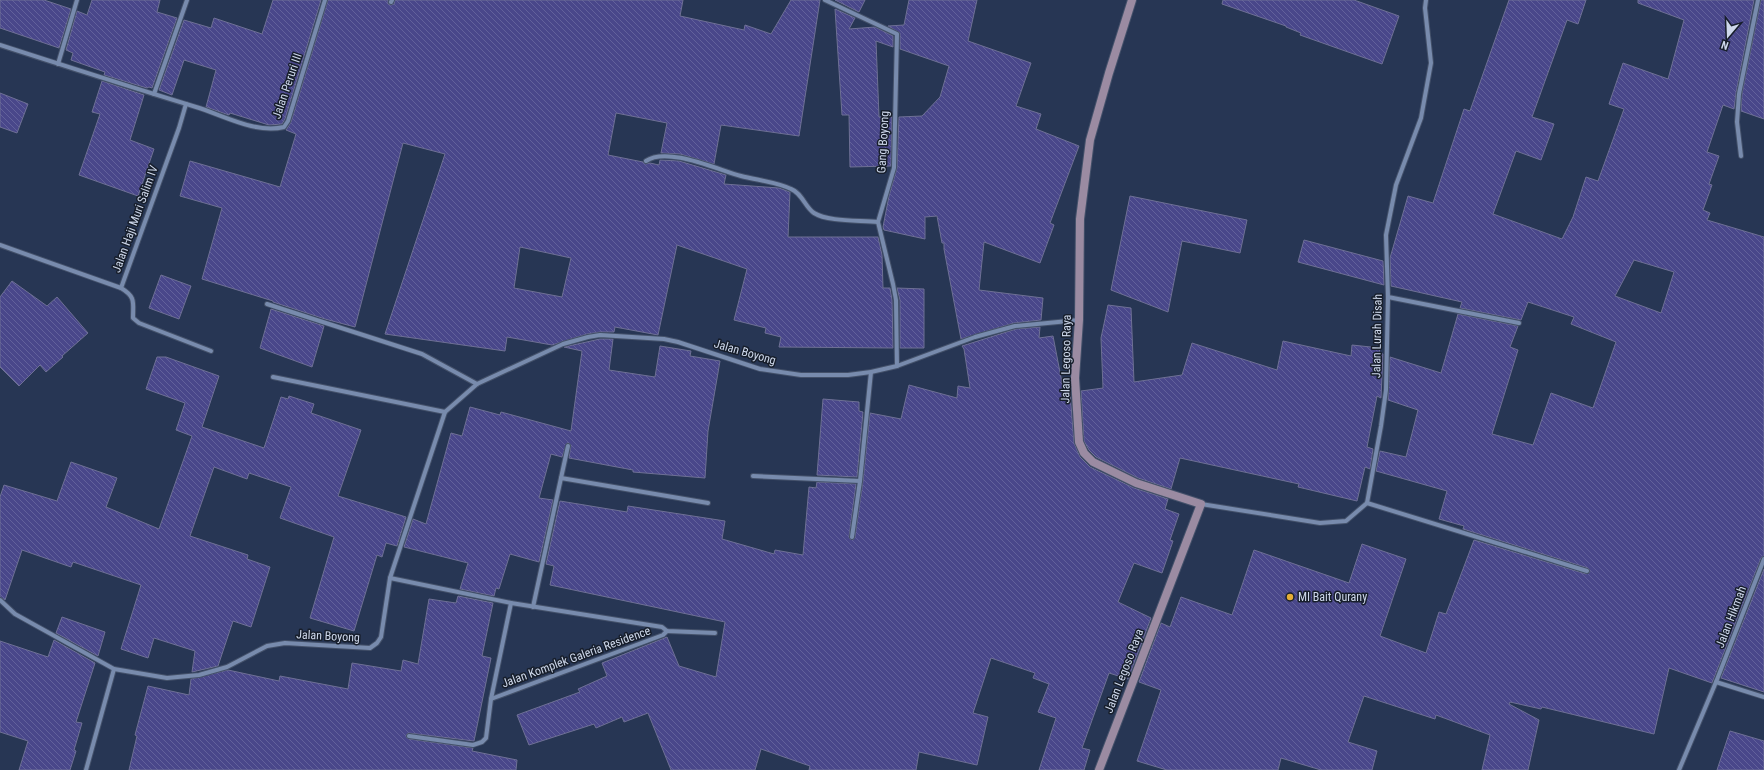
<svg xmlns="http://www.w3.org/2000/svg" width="1764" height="770" font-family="'Roboto Condensed',sans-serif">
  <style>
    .building { fill: url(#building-back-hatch); stroke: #6e7095; fill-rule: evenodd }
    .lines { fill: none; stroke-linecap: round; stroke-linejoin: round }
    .street-casing { stroke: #44516a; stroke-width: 6 }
    .secondary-casing { stroke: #44516a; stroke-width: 10 }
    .street { stroke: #788bad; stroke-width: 4 }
    .secondary { stroke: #9b8ba2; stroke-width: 8 }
    .poi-dot { fill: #e5ad35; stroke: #171e2b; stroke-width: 1.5 }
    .labels { text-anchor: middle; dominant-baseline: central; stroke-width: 3; stroke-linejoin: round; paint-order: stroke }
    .street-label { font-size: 12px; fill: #ced8eb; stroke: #171e2b }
    .poi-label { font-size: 12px; fill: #ced8eb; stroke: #171e2b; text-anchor: start }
  </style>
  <defs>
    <pattern id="building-back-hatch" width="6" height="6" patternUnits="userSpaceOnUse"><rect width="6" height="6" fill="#49478a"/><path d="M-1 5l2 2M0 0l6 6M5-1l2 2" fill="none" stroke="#62619b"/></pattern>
  </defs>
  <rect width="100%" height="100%" fill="#273654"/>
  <!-- building -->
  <g class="building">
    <polygon points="0,0 44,0 71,9 59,48 0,28"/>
    <polygon points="92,0 160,0 157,12 177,18 152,88 149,87 147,88 104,75 105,72 71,60 73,53 66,50 77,11 87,15"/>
    <polygon points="273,0 321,0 285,119 282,124 269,125 230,113 229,115 206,107 216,70 184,60 172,95 159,90 184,20 211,28 214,18 262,34"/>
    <path d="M328 0H388V4L391 5 394 4 395 0H683L680 16 744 30 745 25 771 34 791 0H820L799 136 721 125 714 164 680 154 661 153 667 123 616 113 608 155 643 162 646 164 650 163 659 165 660 160 679 161 726 175 724 184 779 188 790 192 788 237H878L882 255 883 288H890L892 300 893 348 779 347 781 337 765 333 766 328 734 320 747 269 677 245 658 335 615 327 614 332H600L587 334 552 345 507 337 505 351 385 334 445 154 403 143 355 327 325 319 273 302V301L202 279 222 208 180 196 190 161 280 187 296 134 286 130 291 122ZM520 247 571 258 562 297 514 288Z"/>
    <polygon points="835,0 865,0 859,12"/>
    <polygon points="909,0 977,0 968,41 1031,63 1016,106 1041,114 1036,129 1079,146 1050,223 1054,225 1040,263 984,242 979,290 1043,298 1041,320 1014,323 961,339 944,249 944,243 942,243 937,216 925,217 925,239 884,230 883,227 889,196 897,168 899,117 922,116 940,97 949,66 900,49 900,33 888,26 904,25"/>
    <polygon points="1223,0 1354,0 1399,16 1382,64 1300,35 1301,33 1286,27 1286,26 1222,4"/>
    <path d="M1509 0H1586L1578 24 1567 20 1532 117 1554 124 1541 160 1516 151 1493 214 1562 239 1573 217 1586 177 1598 181 1624 109 1609 104 1623 63 1668 79 1670 72 1684 20 1638 3V0H1754L1736 93 1734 109 1723 105 1707 152 1719 156 1709 184 1712 185 1703 210 1710 213 1707 220 1764 237V556L1761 558 1712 683 1669 668 1654 734 1542 707 1541 709 1510 702 1509 704 1539 720 1528 770H1482L1490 735 1436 715 1435 719 1364 696 1348 742 1377 751 1372 770H1321L1281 758 1278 770H1167L1137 761 1161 690 1139 682 1161 623 1170 627 1181 597 1232 615 1254 550 1349 583 1362 544 1406 559 1380 636 1426 653 1439 612 1446 614 1474 540 1586 574 1590 572 1588 568 1463 529 1464 526 1439 519 1447 491 1376 471 1380 451 1406 457 1418 410 1388 400 1390 357 1441 373 1458 314 1518 326 1510 347 1518 350 1492 434 1533 445 1551 393 1593 408 1616 342 1571 324 1574 317 1528 302 1521 320 1460 308 1462 302 1391 286 1390 258 1408 196 1433 203 1464 109 1470 111ZM1634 260 1674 272 1661 313 1615 296Z"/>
    <polygon points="1761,0 1764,0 1764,119 1741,111 1742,94"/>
    <polygon points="835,9 855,18 849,29 875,27 893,36 893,47 876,41 879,117 892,117 891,166 850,167 849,115 842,115"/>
    <polygon points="102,81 144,95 130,140 154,149 138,196 79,175 100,114 92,112"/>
    <polygon points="0,93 28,104 17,133 0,127"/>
    <polygon points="1130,196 1247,220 1240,253 1182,241 1168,312 1111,290"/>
    <polygon points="1304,240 1383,261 1384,285 1298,262"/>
    <polygon points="161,275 191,286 179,319 149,308"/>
    <polygon points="12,281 47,306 57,297 88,333 62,356 63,357 46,372 40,365 19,386 0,367 0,297"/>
    <polygon points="897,288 924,289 924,348 900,348 900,300"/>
    <polygon points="1108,305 1131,308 1134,382 1182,375 1192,343 1277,370 1283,341 1351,356 1352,345 1380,348 1379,353 1383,354 1381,398 1377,396 1367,447 1373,449 1370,469 1365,467 1357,501 1298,487 1299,484 1180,458 1171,489 1138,478 1096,457 1089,450 1084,441 1081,391 1103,388 1101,338"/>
    <polygon points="271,309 324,326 312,367 260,348"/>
    <polygon points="1040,327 1039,338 1053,336 1064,393 1070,392 1074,443 1080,457 1090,467 1134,488 1168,499 1165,509 1179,514 1170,540 1173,541 1162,573 1134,563 1118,602 1151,618 1128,679 1109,673 1082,748 1090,750 1084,770 1039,770 1056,718 1038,712 1049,684 1033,678 1035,673 991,658 973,713 988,717 977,765 919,752 916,770 809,770 810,766 761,749 755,770 671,770 648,713 624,722 622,717 596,728 594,724 529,745 517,715 580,692 578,689 607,676 602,663 667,637 679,666 716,677 725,622 550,585 554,566 546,564 560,501 627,512 628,506 725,521 722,539 774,554 775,550 803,555 809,487 816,488 817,482 856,484 849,537 850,539 853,540 855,537 863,481 870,413 901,419 909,385 957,398 958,386 970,388 964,349 962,346 1016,329"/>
    <polygon points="600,339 613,339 609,370 655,377 660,346 691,351 690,356 720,361 708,431 705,478 633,472 633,470 569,458 571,445 569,443 567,443 562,457 551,454 539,498 553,500 539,562 510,554 499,589 496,588 494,596 460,589 468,563 404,547 413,519 426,524 451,433 462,436 470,407 500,415 501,412 571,431 582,351 564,347"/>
    <polygon points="157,357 166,357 219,376 202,427 264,448 281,397 288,399 289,396 314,404 311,413 361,430 338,496 406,517 397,546 386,543 382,557 377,555 354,631 310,618 334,537 280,518 291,487 249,473 247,479 214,467 190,536 248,555 247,559 270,567 251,627 233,621 218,666 192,672 195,651 154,638 148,658 121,649 141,585 73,562 71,567 22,550 5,600 0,597 0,497 4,485 57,501 71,462 117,478 106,507 159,529 192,436 176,430 185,403 146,389"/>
    <polygon points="823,399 859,402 859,411 863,412 857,477 817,475"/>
    <polygon points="1764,569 1764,692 1721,678"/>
    <polygon points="458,596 493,603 482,656 491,658 474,741 409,733 407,734 406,737 409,739 473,748 472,751 517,760 516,770 129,770 137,736 135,735 148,686 189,695 191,679 228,670 279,681 280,676 348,689 352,663 401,671 403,660 418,664 429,599 456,603"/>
    <polygon points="62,617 105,632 98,656 56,633"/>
    <polygon points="54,640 95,663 76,722 82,723 74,750 76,751 70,770 19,770 28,741 0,732 0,641 48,657"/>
    <polygon points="1730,731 1764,741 1764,770 1717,770"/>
  </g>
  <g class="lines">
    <defs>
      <g id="street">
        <polyline points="825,0 897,34 894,168 878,222 893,284 896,300 897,366"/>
        <polyline points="391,2 392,0"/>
        <path d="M0 45C65 66 130 87 196 107 223 115 255 134 284 127L288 121 325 0"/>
        <polyline points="58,64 77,0"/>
        <polyline points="154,94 187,0"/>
        <polyline points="1741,156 1737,122 1739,94 1758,0"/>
        <path d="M646 161C667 146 718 170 741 176 756 180 777 182 791 189 802 193 805 207 814 213 828 222 861 220 878 222"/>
        <polyline points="0,245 121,288 179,128 186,104"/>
        <path d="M121 288C136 297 133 302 133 318L139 323 211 351"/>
        <polyline points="1388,297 1519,323"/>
        <polyline points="267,304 422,354 477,384"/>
        <polyline points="273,377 445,412 477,384 563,344 588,337 600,335 664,339 678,342 760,369 801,375 848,375 871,372 897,366 975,337 1015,326 1079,320"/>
        <polyline points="753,476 860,481"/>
        <polyline points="561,478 568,446"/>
        <polyline points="1367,503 1587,571"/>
        <polyline points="1201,504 1320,523 1346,521 1367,503 1381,426 1386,390 1388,297 1386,235 1396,185 1421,118 1431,63 1425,8 1426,0"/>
        <polyline points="852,537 860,481 871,372"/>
        <polyline points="390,578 511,603 662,627 667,631 715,633"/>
        <polyline points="0,600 15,614 114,669 167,678 199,675 227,667 267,646 285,643 370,648 377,643 381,637 390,578 445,412"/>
        <polyline points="533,607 561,478 708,503"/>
        <polyline points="1716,682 1764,697"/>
        <polyline points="491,699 663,635 667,631"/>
        <polyline points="409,736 473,745 482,742 486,738 491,699 511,603"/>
        <polyline points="86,770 114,669"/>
        <polyline points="1679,770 1716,682 1764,559"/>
      </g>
      <polyline id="secondary" points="1099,770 1201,504 1136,483 1093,462 1084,453 1079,442 1075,378 1079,320 1080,219 1090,140 1109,73 1132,0"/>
    </defs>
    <!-- street casing -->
    <use href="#street" class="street-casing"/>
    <!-- secondary casing -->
    <use href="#secondary" class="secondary-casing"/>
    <!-- street -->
    <use href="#street" class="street"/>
    <!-- secondary -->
    <use href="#secondary" class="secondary"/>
  </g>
  <!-- markers -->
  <circle class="poi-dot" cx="1290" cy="597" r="4"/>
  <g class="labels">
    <!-- street labels -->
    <g class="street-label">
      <text transform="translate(287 86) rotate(-71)">Jalan Peruri III</text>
      <text transform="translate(883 142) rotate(-87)">Gang Boyong</text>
      <text transform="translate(135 219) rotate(-70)">Jalan Haji Muri Salim IV</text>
      <text transform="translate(1377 336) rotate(-89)">Jalan Lurah Disah</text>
      <text transform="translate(745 352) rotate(16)">Jalan Boyong</text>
      <text transform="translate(1066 359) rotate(-89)">Jalan Legoso Raya</text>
      <text transform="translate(1731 617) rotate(-69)">Jalan Hikmah</text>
      <text transform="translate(328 636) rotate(3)">Jalan Boyong</text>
      <text transform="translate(576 657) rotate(-20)">Jalan Komplek Galeria Residence</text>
      <text transform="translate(1124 671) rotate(-69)">Jalan Legoso Raya</text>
    </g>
    <!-- poi labels -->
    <g class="poi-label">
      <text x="1298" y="597">MI Bait Qurany</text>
    </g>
  </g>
  <!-- north arrow -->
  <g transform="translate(1728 36) rotate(199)" stroke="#171e2b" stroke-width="3" paint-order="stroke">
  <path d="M0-3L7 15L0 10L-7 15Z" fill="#ced8eb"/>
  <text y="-6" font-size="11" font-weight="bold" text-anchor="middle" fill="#ced8eb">N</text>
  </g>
</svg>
